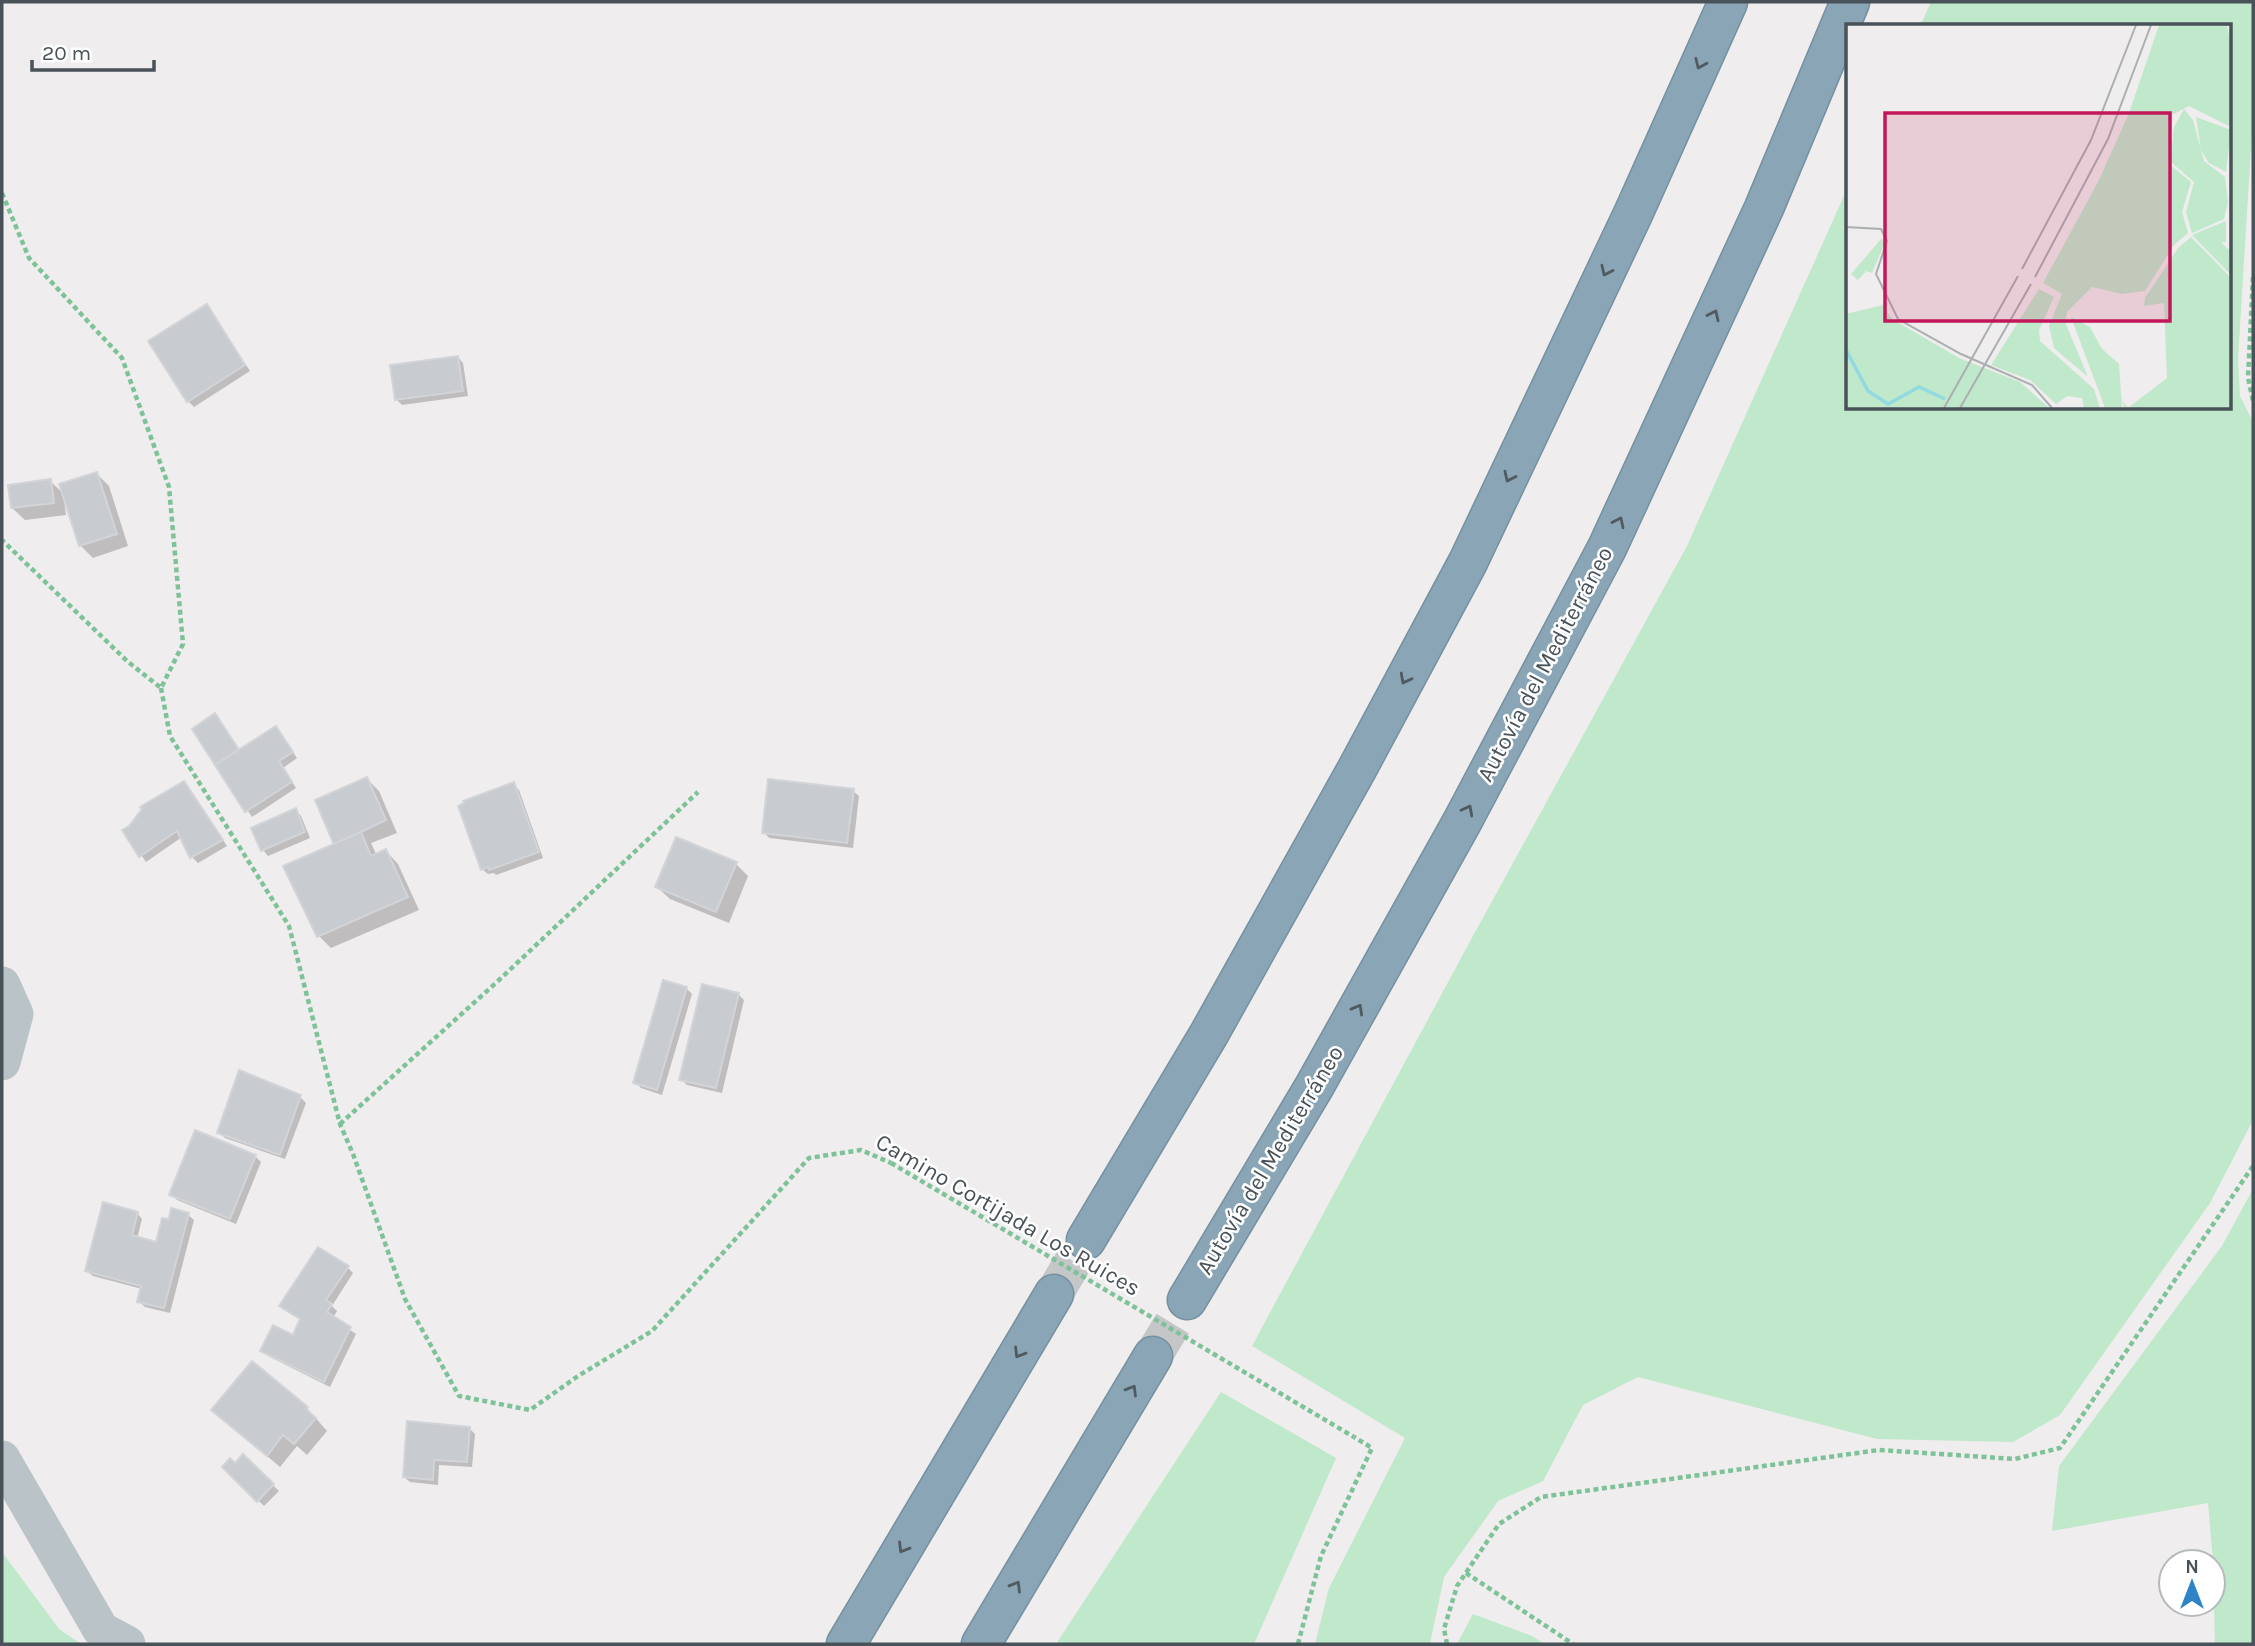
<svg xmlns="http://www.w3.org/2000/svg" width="2255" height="1646" font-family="Karla,sans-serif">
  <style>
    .green { fill: #c0e8cb }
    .shadow { fill: #0003 }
    .building { fill: #c8cbcf; stroke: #d2d4d8; stroke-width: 2 }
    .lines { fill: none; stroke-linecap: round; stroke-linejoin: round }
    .motorway-tunnel { stroke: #c5c6c8; stroke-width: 38; stroke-dasharray: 38 19; stroke-linecap: butt }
    .motorway-casing { stroke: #7690a2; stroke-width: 41 }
    .path { stroke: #7dc298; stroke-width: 4.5; stroke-dasharray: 5 3.5; stroke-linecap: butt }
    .minor { stroke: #bac3c8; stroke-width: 37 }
    .motorway { stroke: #8aa5b6; stroke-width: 38 }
    .path-bridge { stroke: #7dc298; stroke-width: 4.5; stroke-dasharray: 5 3.5; stroke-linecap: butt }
    .oneway { stroke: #4f5a61 }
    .labels { text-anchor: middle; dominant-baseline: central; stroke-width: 5; stroke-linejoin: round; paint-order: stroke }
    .street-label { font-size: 23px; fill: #485258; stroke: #fff }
    .inset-river { fill: none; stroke: #93d9e0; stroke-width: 3.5 }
    .inset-road { fill: none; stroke: #acafb1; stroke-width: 2 }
    .view { fill: #c2185b; fill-opacity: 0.15; stroke: #c2185b; stroke-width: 3.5 }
    .inset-edge { fill: none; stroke: #485258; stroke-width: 3.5 }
  </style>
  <rect width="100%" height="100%" fill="#efeded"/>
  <!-- green -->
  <g class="green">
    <polygon points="1931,2 2253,2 2253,115 2238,359 2240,396 2253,422 2253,1120 2210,1203 2060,1415 2013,1442 1877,1439 1638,1377 1583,1405 1543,1481 1498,1501 1444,1577 1430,1644 1315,1644 1329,1588 1405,1438 1252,1346 1474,934 1687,546 1847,189 1847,408 2229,408 2229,26 1920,26"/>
    <polygon points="2253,1189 2253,1644 2215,1644 2213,1562 2208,1503 2052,1531 2059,1466 2222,1246"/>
    <polygon points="1221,1392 1336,1458 1254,1644 1056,1644"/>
    <polygon points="2,1552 59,1629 81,1644 2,1644"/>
    <polygon points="1473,1614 1532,1636 1545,1644 1457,1644"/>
  </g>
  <!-- shadow -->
  <g class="shadow">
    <polygon points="207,306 250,371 194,407 188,401"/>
    <polygon points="458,357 463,363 468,396 402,405 396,399"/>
    <polygon points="97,474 109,486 128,546 93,558 80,545 66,498 64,499 66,515 25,520 12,508 50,481 65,495"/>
    <polygon points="215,716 241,751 276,728 297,758 283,768 296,788 252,817 194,729"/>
    <polygon points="367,779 379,791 397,833 371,843 377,856 386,851 398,864 419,910 331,948 319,936"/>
    <polygon points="184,783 227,846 198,863 192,857 182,837 146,862 124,830"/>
    <polygon points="513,784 519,790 543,858 496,875 494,873 488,874 482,869"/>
    <polygon points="853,791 859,796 853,848 769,838 764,832"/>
    <polygon points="296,810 301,816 310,838 268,856 263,850"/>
    <polygon points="736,864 748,876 729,923 670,899 657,887"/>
    <polygon points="686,988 692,994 662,1095 641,1088 635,1082"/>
    <polygon points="738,994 744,1000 722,1093 687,1085 681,1079"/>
    <polygon points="300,1097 306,1103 285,1159 225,1138 219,1132"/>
    <polygon points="255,1156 261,1162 236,1224 177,1200 171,1194"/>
    <polygon points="137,1213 142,1219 137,1239 157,1244 170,1221 188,1215 194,1220 170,1313 145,1307 139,1301 142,1289 93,1276 87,1271"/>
    <polygon points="348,1268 353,1273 332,1306 337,1311 333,1318 356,1334 330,1387 268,1356 262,1351 294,1338 302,1321 281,1306"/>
    <polygon points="253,1364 307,1408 327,1431 307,1455 297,1446 280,1467 213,1410"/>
    <polygon points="469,1428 475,1434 472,1467 439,1465 438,1485 410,1482 404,1477"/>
    <polygon points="243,1457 279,1491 264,1506 224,1467 235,1465"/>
  </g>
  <!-- building -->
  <g class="building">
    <polygon points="207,304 245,365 187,402 148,341"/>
    <polygon points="458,356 463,391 395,400 390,365"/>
    <polygon points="97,472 117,534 79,546 59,484"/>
    <polygon points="51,479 54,503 11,508 8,485"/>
    <polygon points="215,713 239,750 215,765 192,729"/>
    <polygon points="276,726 293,752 279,761 292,782 245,812 215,765"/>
    <polygon points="367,777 386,820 334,845 315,800"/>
    <polygon points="768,779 854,789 847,843 762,833"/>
    <polygon points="184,781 223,840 190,858 177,831 139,857 122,830 129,826 142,809 140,807"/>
    <polygon points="514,782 539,852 489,870 488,867 481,870 458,806 464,803 463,801"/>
    <polygon points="296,808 305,832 261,851 251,828"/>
    <polygon points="361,832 371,856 386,849 408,897 317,937 283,866"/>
    <polygon points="676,837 737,862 716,912 655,887"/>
    <polygon points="663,980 687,987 657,1090 633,1083"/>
    <polygon points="702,984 739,993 716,1088 679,1080"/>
    <polygon points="239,1070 301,1095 280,1155 217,1133"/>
    <polygon points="195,1130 256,1155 230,1219 169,1195"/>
    <polygon points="103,1202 138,1212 132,1235 156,1242 162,1218 169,1219 171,1208 189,1213 164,1308 137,1302 141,1286 85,1271"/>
    <polygon points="318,1247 349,1266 326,1300 332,1304 327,1312 351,1327 324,1382 260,1351 273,1325 293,1335 300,1319 279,1306"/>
    <polygon points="252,1361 308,1407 306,1409 316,1418 294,1444 283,1435 267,1456 211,1410"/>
    <polygon points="407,1421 470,1427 467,1462 434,1460 433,1480 403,1477"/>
    <polygon points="243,1454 274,1484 257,1502 222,1467 230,1458 235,1463"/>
  </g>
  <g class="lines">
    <!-- motorway-tunnel -->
    <g class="motorway-tunnel">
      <polyline points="1054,1294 1086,1240"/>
      <polyline points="1153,1356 1187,1300"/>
    </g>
    <defs>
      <g id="motorway">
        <polyline points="1086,1240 1209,1034 1357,769 1468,562 1633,214 1728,2"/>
        <polyline points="1187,1300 1314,1087 1462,822 1607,548 1764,208 1850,2"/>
        <polyline points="846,1644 1054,1294"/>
        <polyline points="981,1644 1153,1356"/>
      </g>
    </defs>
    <!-- motorway casing -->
    <use href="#motorway" class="motorway-casing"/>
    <!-- path -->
    <g class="path">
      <polyline points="2,193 29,258 122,358 169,487 183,644 161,688 127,661 2,540"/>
      <polyline points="2253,277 2248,378 2253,401"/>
      <polyline points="161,688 170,736 289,926 340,1124 353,1154 405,1299 459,1396 530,1410 578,1376 652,1331 809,1158 861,1150 891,1163"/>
      <polyline points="340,1124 498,981 698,792"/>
      <polyline points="1466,1573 1573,1644"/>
      <polyline points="1298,1644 1321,1556 1372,1448 1354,1437"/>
      <polyline points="1447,1644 1444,1629 1457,1586 1499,1524 1541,1497 1879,1450 2015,1459 2060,1448 2253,1166"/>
    </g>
    <!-- minor -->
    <g class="minor">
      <polyline points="2,985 15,1014 2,1062"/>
      <polyline points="2,1459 101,1630 127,1644"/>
    </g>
    <!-- motorway -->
    <use href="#motorway" class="motorway"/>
    <!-- path-bridge -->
    <polyline class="path-bridge" points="891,1163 1354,1437"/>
  </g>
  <!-- one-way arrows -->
  <defs><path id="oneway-chevron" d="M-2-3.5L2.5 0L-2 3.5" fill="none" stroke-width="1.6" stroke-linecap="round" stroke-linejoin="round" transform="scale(1.75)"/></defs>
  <g class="oneway">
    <use href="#oneway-chevron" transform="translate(1700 64) rotate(114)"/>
    <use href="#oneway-chevron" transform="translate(1606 271) rotate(115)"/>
    <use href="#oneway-chevron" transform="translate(1714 315) rotate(-65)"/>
    <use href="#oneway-chevron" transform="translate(1509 477) rotate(115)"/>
    <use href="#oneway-chevron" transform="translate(1619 522) rotate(-65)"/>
    <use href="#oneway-chevron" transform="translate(1405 679) rotate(118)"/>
    <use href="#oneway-chevron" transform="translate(1468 810) rotate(-62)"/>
    <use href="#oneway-chevron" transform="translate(1358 1009) rotate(-61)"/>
    <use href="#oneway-chevron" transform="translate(1019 1353) rotate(121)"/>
    <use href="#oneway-chevron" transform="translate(1132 1390) rotate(-59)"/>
    <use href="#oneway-chevron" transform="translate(903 1548) rotate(121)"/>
    <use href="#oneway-chevron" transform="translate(1016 1586) rotate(-59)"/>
  </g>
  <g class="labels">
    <!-- street labels -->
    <g class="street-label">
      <text transform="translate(1545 664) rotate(-62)">Autovía del Mediterráneo</text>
      <text transform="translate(1270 1160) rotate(-59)">Autovía del Mediterráneo</text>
      <text transform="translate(1008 1215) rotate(30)">Camino Cortijada Los Ruices</text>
    </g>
  </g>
  <!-- overview -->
  <g transform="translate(1846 24)">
    <rect width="385" height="385" fill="#efeded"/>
    <path d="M313 1H381L385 22V103L343 82 326 91 322 139 345 158 336 188 342 209 328 221 299 267 276 270 246 263 221 288 219 298 242 353 208 324 203 302 216 270 197 259 252 158 283 89ZM338 85 347 96 358 137 379 153 382 178 378 195 346 209 340 188 348 158 325 138V131L328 103ZM350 93 385 106 380 148 363 139 355 126ZM380 197V218H375L385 228V251L346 211ZM345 213 385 254V384H279L276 377 282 384 321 354 318 279 298 282 299 274 332 224ZM36 214 38 221 26 249 20 247 12 256 5 250ZM193 265 208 273 193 306 194 317 248 365 254 384H238L236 374 221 372 210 380 184 356 145 341ZM37 281 46 295 113 334 174 358 203 384H0V290ZM225 293 244 303 256 325 273 340 276 384H259Z" fill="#c0e8cb"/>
    <path class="inset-river" d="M0 326 22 367 42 380 73 363 99 375"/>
    <path class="inset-road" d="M0 203 35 205 41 217 30 250 52 295 115 330 186 361 206 384M176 245 245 116 290 1M189 253 262 115 305 1M98 384 172 252M114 384 185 260"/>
    <path class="view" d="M39 89H324V297H39Z"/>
    <rect width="385" height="385" class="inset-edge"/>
  </g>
  <!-- border -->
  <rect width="2255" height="1646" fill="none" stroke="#485258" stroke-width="7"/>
  <!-- north arrow -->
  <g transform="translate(2192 1583)"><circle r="33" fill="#ffffff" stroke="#b6babc" stroke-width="2"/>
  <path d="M0-5L12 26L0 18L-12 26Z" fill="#2f83c7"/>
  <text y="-10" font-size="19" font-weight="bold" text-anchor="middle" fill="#485258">N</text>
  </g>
  <!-- scale -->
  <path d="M32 60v10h122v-10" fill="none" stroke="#485258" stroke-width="3.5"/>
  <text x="42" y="60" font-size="21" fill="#485258" stroke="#ffffff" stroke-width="5" paint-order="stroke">20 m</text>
</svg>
